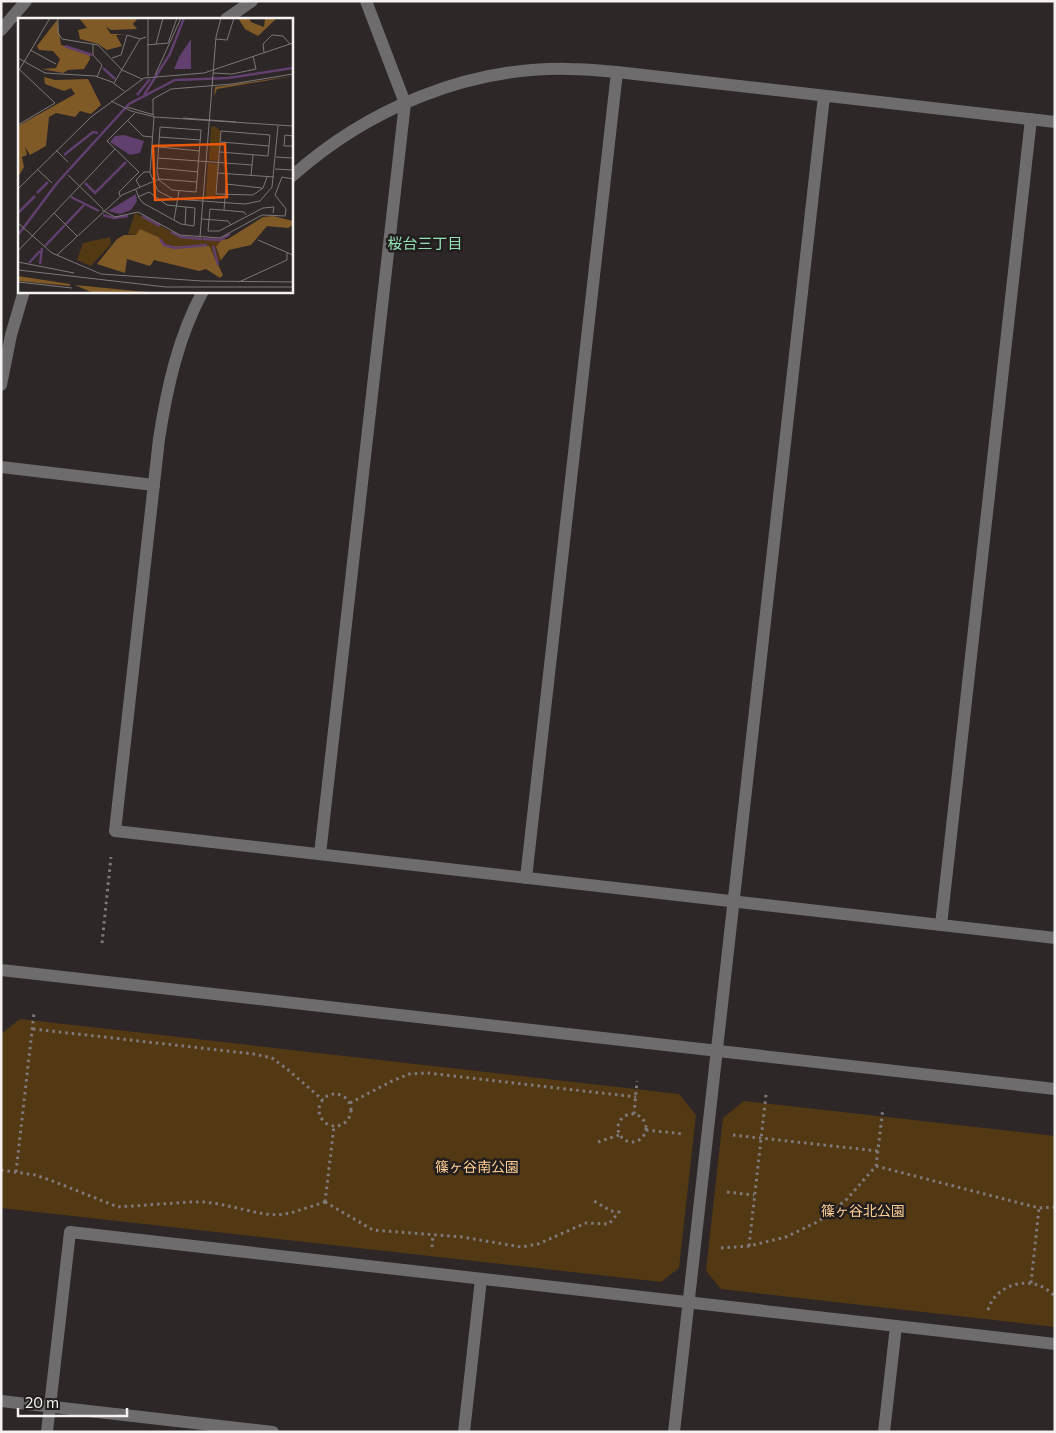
<svg xmlns="http://www.w3.org/2000/svg" width="1056" height="1433" font-family="Commissioner,'Noto Sans JP',sans-serif">
  <style>
    .green { fill: #533814 }
    .lines { fill: none; stroke-linecap: round; stroke-linejoin: round }
    .path { stroke: #7f7a7a; stroke-width: 3; stroke-dasharray: 2.5 4; stroke-linecap: butt }
    .minor { stroke: #6e6c6d; stroke-width: 12 }
    .tertiary { stroke: #6e6c6d; stroke-width: 12 }
    .labels { text-anchor: middle; dominant-baseline: central; stroke-width: 5; stroke-linejoin: round; paint-order: stroke }
    .park-label { font-size: 14px; fill: #fdce94; stroke: #231e1e }
    .neighbourhood-label { font-size: 15px; fill: #92e0b4; stroke: #231e1e }
    .inset-river { fill: none; stroke: #613f6e; stroke-width: 2.5 }
    .inset-road { fill: none; stroke: #7d7878; stroke-width: 1 }
    .view { fill: #e8590c; fill-opacity: 0.15; stroke: #e8590c; stroke-width: 2.5 }
    .inset-edge { fill: none; stroke: #f6f2f2; stroke-width: 2.5 }
  </style>
  <rect width="100%" height="100%" fill="#2d2727"/>
  <!-- green -->
  <g class="green">
    <polygon points="20,1019 679,1094 696,1115 679,1268 661,1282 1,1208 1,1034"/>
    <polygon points="744,1101 1055,1136 1055,1327 721,1289 706,1271 723,1118"/>
  </g>
  <g class="lines">
    <!-- path -->
    <g class="path">
      <polyline points="102,943 111,857"/>
      <polyline points="33,1029 254,1054 272,1058 287,1069 323,1100"/>
      <circle cx="335" cy="1110" r="16"/>
      <polyline points="350,1103 392,1081 409,1074 427,1073 636,1097"/>
      <circle cx="632" cy="1128" r="14"/>
      <polyline points="634,1114 637,1081"/>
      <polyline points="646,1130 683,1134"/>
      <polyline points="733,1135 878,1151"/>
      <polyline points="598,1142 619,1135"/>
      <polyline points="876,1166 1039,1208 1055,1207"/>
      <polyline points="1,1170 35,1175 50,1180 118,1207 190,1202 204,1202 219,1204 264,1214 278,1215 291,1213 325,1202"/>
      <polyline points="16,1172 34,1013"/>
      <polyline points="727,1192 754,1195"/>
      <polyline points="325,1202 373,1230 462,1237 521,1247 538,1244 586,1223 609,1224 619,1212 611,1211 594,1201"/>
      <polyline points="325,1202 334,1126"/>
      <polyline points="749,1246 766,1095"/>
      <polyline points="432,1247 433,1235"/>
      <polyline points="721,1248 749,1246 786,1237 819,1221 847,1199 876,1166 883,1108"/>
      <polyline points="1031,1283 1039,1208"/>
      <path d="M988 1310C996 1282 1036 1273 1055 1297"/>
    </g>
    <!-- minor -->
    <g class="minor">
      <polyline points="1,30 26,1"/>
      <path d="M291 177C367 109 468 66 571 69 587 69 602 71 617 72L1055 122"/>
      <path d="M203 291C178 337 167 388 159 439L115 831 1055 938"/>
      <polyline points="1,467 154,485"/>
      <polyline points="320,854 405,103 366,1"/>
      <polyline points="526,878 617,72"/>
      <polyline points="941,925 1031,119"/>
      <polyline points="1,1401 273,1432"/>
      <polyline points="47,1432 70,1232 1055,1344"/>
      <polyline points="464,1432 481,1279"/>
      <polyline points="674,1432 824,96"/>
      <polyline points="884,1432 896,1326"/>
    </g>
    <!-- tertiary -->
    <g class="tertiary">
      <polyline points="226,19 252,1"/>
      <polyline points="1,385 11,335 24,291"/>
      <polyline points="1,970 1055,1089"/>
    </g>
  </g>
  <g class="labels">
    <!-- park labels -->
    <g class="park-label">
      <text x="477" y="1166">篠ヶ谷南公園</text>
      <text x="863" y="1210">篠ヶ谷北公園</text>
    </g>
    <!-- neighbourhood labels -->
    <g class="neighbourhood-label">
      <text x="425" y="243">桜台三丁目</text>
    </g>
  </g>
  <!-- overview -->
  <g transform="translate(18 18)">
    <rect width="275" height="275" fill="#2d2727"/>
    <path d="M196 108 203 113 200 143 191 142 193 109ZM190 145 200 146 197 182 188 179ZM117 195 162 218 202 221 198 231 203 242 200 244 189 227 157 230 147 228 139 219 123 212 118 217 110 216ZM92 219 93 226 73 248 59 242 65 225Z" fill="#533814"/>
    <path d="M61 0H120L115 6 119 11 93 12 88 9 93 16H108L98 17 104 28 89 32 80 26 62 21 60 12 69 10ZM220 0H231L233 4 246 9 247 0H259L240 18 227 11ZM39 2 43 27 71 35 72 41 66 51 50 52 45 55 24 51 38 50 42 41 35 33 21 32 19 28ZM275 58 199 71 196 78 197 69ZM26 59 37 62 70 61 83 87 73 96 62 93 57 99 38 95 31 99 28 128 12 137 7 129 9 137 4 139 6 149 0 159V108L57 76 53 70 46 73 27 66ZM255 198 275 203V207L270 210 249 208 233 227 211 232 203 242 198 229 203 222 210 221 245 199ZM122 211 140 219 149 228H191L205 257 202 260 188 251 181 253 136 242 132 248 109 241 107 255 79 246 99 221 106 217H118ZM0 258 52 266V268L0 263ZM57 267 118 273 146 275H75Z" fill="#805a26"/>
    <path d="M173 21V51H156L161 39ZM106 117 126 123 122 135 112 137 92 124 97 118ZM118 176 119 183 113 192 102 196 90 193Z" fill="#613f6e"/>
    <path class="inset-river" d="M47 28 74 37M85 50 97 61M119 77 132 61M126 77 152 36 166 0M46 137 75 114 80 115M67 165 77 175 108 144M19 175 30 164M53 179 81 193M0 195 17 178M85 197 96 200 110 198M124 198 142 208M48 206 66 187M153 214 163 219 184 221M0 217 39 165 111 86 157 62 210 60 275 50M142 221 146 227 157 230 189 227M185 221 202 222 212 216M27 228 47 207M195 228 200 247M11 245 22 233M22 246 24 230"/>
    <path class="inset-road" d="M40 0V15L44 21 80 27 104 52 124 61M130 0V58M198 21 209 22 216 0M75 26V37L84 47 79 59M138 26 145 0M129 27 150 25 159 0M12 32 38 46M246 34 245 26 254 17 265 18 272 26M0 40 27 55 77 58 94 64 106 73M94 40 103 37 109 17 122 21M0 54 32 0M195 55 214 56 238 51 235 38M137 57 163 0M96 65 122 21 128 19M93 83 113 93 137 99 275 108M109 89 136 97M135 97V81L153 71 214 66 275 56M136 99 132 155 140 173 156 181 227 186 242 183 254 169 260 108M165 100 218 104M110 103 125 118 134 119M0 107 37 85 1 51M142 109 183 112 178 174 154 172 141 162 139 153ZM275 118 267 117 266 128H275M141 119 182 122M203 124 251 128M141 129 182 133M38 132 50 144M202 134 250 138 252 117 203 113 198 176 235 177 245 170 249 159M258 139 275 140M140 140 234 147M139 150 180 154M19 151 34 165M257 151 275 152M200 155 256 159M50 157 85 191M233 158 235 137M208 166 244 170M122 169 118 162 126 154H132M0 171 73 99 126 60 186 55 275 25M117 171 118 172 121 180 122 181 125 185 163 206 176 208 177 190 149 187 131 174 120 179M102 178 101 174 121 154 89 123 117 95M84 192 97 199 120 194 162 217 202 220 244 197 267 198 268 191 257 177 264 159 275 161M206 192 209 156M36 195 59 218M228 197 226 194 192 191 190 213H201L245 190 256 189 255 195M184 201 210 203 213 207M156 202 161 173M0 205 34 235 83 256 184 263 275 264M167 207 168 189M182 219 198 19 203 0M240 222 275 237M0 233 97 131M39 237 104 177 141 161 179 164M0 244 56 255M0 252 148 269H275M0 264 54 270M221 264 269 242V235"/>
    <path class="view" d="M207 126 209 179 137 182 135 128Z"/>
    <rect width="275" height="275" class="inset-edge"/>
  </g>
  <!-- border -->
  <rect width="1056" height="1433" fill="none" stroke="#f6f2f2" stroke-width="5"/>
  <!-- scale -->
  <path d="M18 1408v8h109v-8" fill="none" stroke="#f6f2f2" stroke-width="2.5"/>
  <text x="25" y="1408" font-size="15" fill="#f6f2f2" stroke="#231e1e" stroke-width="4" paint-order="stroke">20 m</text>
</svg>
